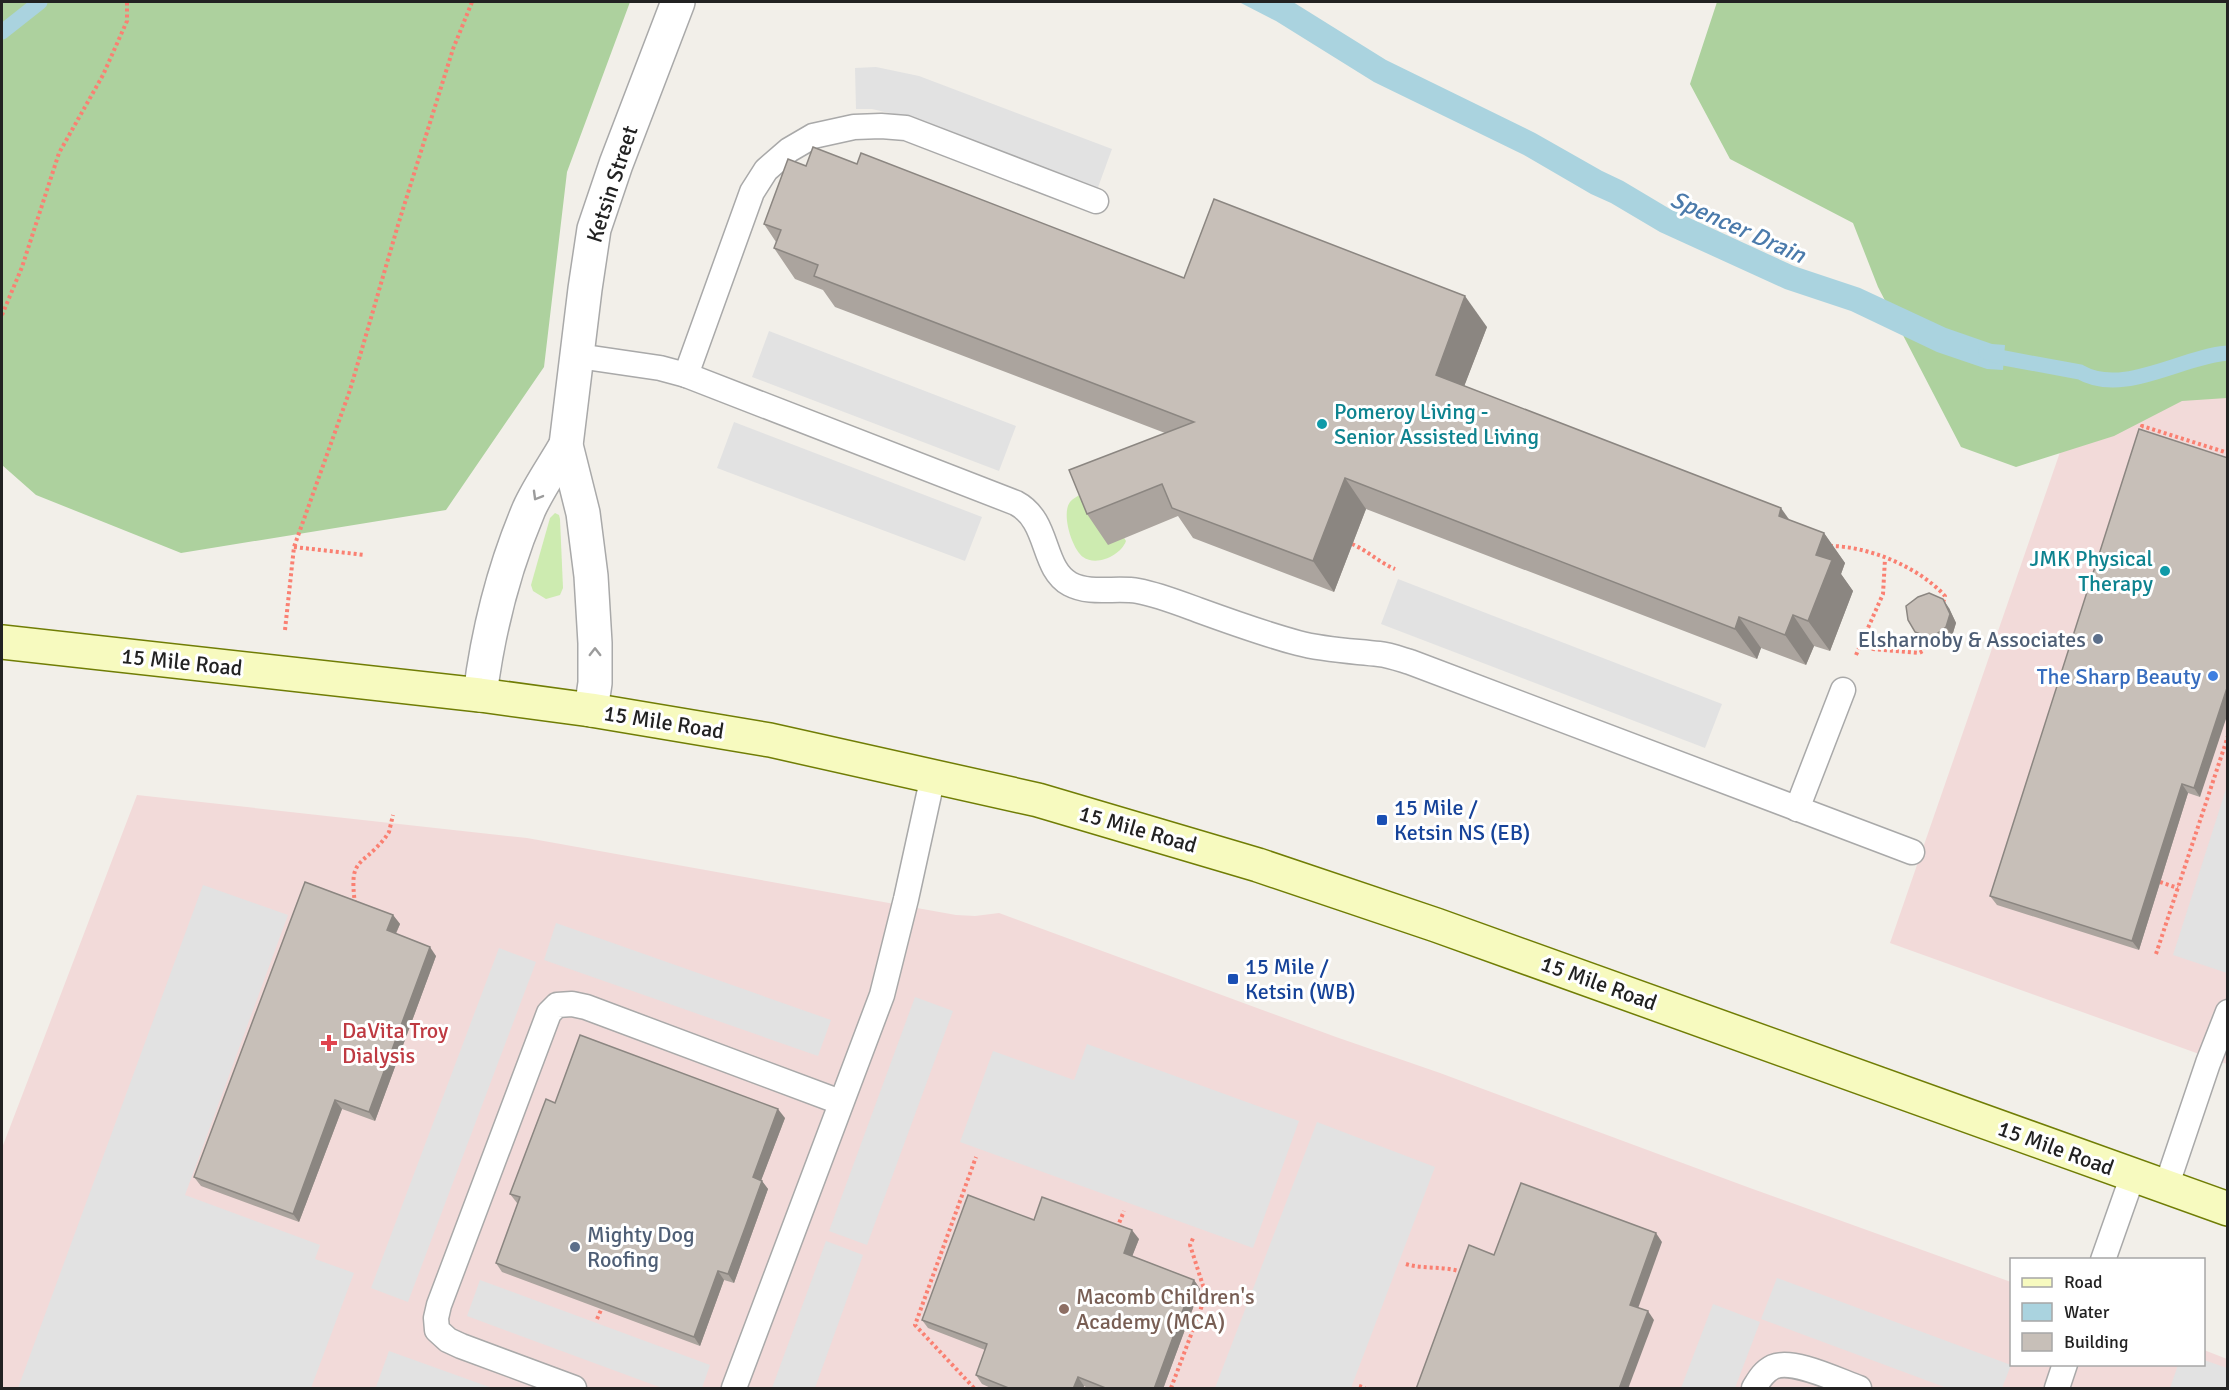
<svg xmlns="http://www.w3.org/2000/svg" width="2229" height="1390" font-family="Signika,sans-serif">
  <style>
    .commercial { fill: #f2dad9 }
    .grass { fill: #cdebb0 }
    .forest { fill: #add19e }
    .parking { fill: #e2e2e2 }
    .water { fill: #aad3df }
    .lines { fill: none; stroke-linecap: round; stroke-linejoin: round }
    .stream { stroke: #aad3df; stroke-width: 15 }
    .service-casing { stroke: #a9a9a9; stroke-width: 27 }
    .minor-casing { stroke: #a9a9a9; stroke-width: 36 }
    .secondary-casing { stroke: #707d05; stroke-width: 36 }
    .path { stroke: #fa8072; stroke-width: 4; stroke-dasharray: 3 3; stroke-linecap: butt }
    .service { stroke: #fff; stroke-width: 24 }
    .minor { stroke: #fff; stroke-width: 33 }
    .secondary { stroke: #f7fabf; stroke-width: 33 }
    .wall { fill: #aba49e }
    .shaded-wall { fill: #8b8681 }
    .building { fill: #c7bfb8; stroke: #8b8681; stroke-width: 1.5 }
    .oneway { stroke: #9c9c9c }
    .culture-dot { fill: #0f9aa8; stroke: #fff; stroke-width: 2 }
    .service-dot { fill: #5c6f8a; stroke: #fff; stroke-width: 2 }
    .shop-dot { fill: #3f7fe0; stroke: #fff; stroke-width: 2 }
    .transit-dot { fill: #1a4fb4; stroke: #fff; stroke-width: 2 }
    .health-dot { fill: #e0444e; stroke: #fff; stroke-width: 2 }
    .education-dot { fill: #8d6e63; stroke: #fff; stroke-width: 2 }
    .labels { text-anchor: middle; dominant-baseline: central; stroke-width: 6; stroke-linejoin: round; paint-order: stroke }
    .street-label { font-size: 22px; fill: #222; stroke: #fff }
    .culture-label { font-size: 22px; fill: #0d838f; stroke: #fff; text-anchor: start }
    .service-label { font-size: 22px; fill: #4e5e75; stroke: #fff; text-anchor: end }
    .shop-label { font-size: 22px; fill: #366cbe; stroke: #fff; text-anchor: end }
    .transit-label { font-size: 22px; fill: #164399; stroke: #fff; text-anchor: start }
    .health-label { font-size: 22px; fill: #be3a42; stroke: #fff; text-anchor: start }
    .education-label { font-size: 22px; fill: #785e54; stroke: #fff; text-anchor: start }
    .water-label { font-size: 24px; font-style: italic; fill: #4a7aab; stroke: #fff }
  </style>
  <rect width="100%" height="100%" fill="#f2efe9"/>
  <!-- commercial -->
  <g class="commercial">
    <polygon points="2221,2 2227,2 2227,1064 1890,943 2058,458"/>
    <polygon points="137,795 527,838 956,915 975,916 999,913 1336,1037 1440,1073 1750,1188 2011,1282 2012,1364 2204,1364 2204,1350 2227,1359 2227,1388 2,1388 2,1148"/>
  </g>
  <!-- grass -->
  <g class="grass">
    <path d="M1095 488 1126 541C1121 555 1097 567 1083 557 1072 549 1061 514 1070 502 1076 495 1088 492 1095 488Z"/>
    <polygon points="555,513 559,515 560,519 563,588 560,595 546,599 533,591 531,585 550,518"/>
  </g>
  <!-- forest -->
  <g class="forest">
    <polygon points="2,2 630,2 567,172 544,367 446,510 181,553 36,495 2,465"/>
    <polygon points="1717,2 2227,2 2227,398 2182,401 2114,436 2016,467 1961,447 1878,287 1853,223 1730,159 1690,84"/>
  </g>
  <!-- parking -->
  <g class="parking">
    <polygon points="876,67 919,76 1112,149 1097,190 906,117 872,109 856,109 855,68"/>
    <polygon points="769,331 1016,426 999,471 752,377"/>
    <polygon points="734,422 982,517 965,561 717,468"/>
    <polygon points="1398,579 1722,704 1705,748 1381,624"/>
    <polygon points="2227,786 2228,973 2227,973 2173,955"/>
    <polygon points="203,885 288,915 185,1195 320,1245 315,1259 354,1273 311,1388 18,1388"/>
    <polygon points="556,923 831,1020 818,1056 544,960"/>
    <polygon points="499,948 536,962 408,1302 371,1288"/>
    <polygon points="915,997 953,1011 867,1245 829,1231"/>
    <polygon points="1087,1044 1299,1121 1253,1248 960,1142 993,1051 1074,1080"/>
    <polygon points="1317,1122 1435,1167 1351,1388 1215,1388"/>
    <polygon points="826,1241 863,1255 815,1388 772,1388"/>
    <polygon points="1777,1278 2011,1365 2002,1388 1947,1388 1761,1319"/>
    <polygon points="480,1280 710,1365 702,1388 662,1388 467,1316"/>
    <polygon points="1713,1304 1760,1322 1735,1388 1681,1388"/>
    <polygon points="389,1351 492,1388 381,1388 376,1387"/>
    <polygon points="2204,1360 2227,1368 2227,1388 2170,1388 2178,1365 2204,1364"/>
  </g>
  <!-- water -->
  <polygon class="water" points="1239,2 1293,2 1386,60 1535,133 1602,171 1623,181 1670,209 1794,266 1860,288 1946,328 1992,344 2005,345 2003,370 1987,369 1937,352 1851,311 1785,289 1660,232 1611,203 1591,194 1524,155 1374,82 1276,21"/>
  <g class="lines">
    <!-- stream -->
    <g class="stream">
      <polyline points="2,32 40,2"/>
      <path d="M1986 352 2004 358 2080 372C2123 397 2182 356 2228 353"/>
    </g>
    <defs>
      <g id="service">
        <path d="M578 356 660 368 686 375 1016 503C1050 521 1041 568 1070 584 1091 595 1116 587 1138 591 1159 595 1179 603 1198 610 1231 622 1264 634 1298 643 1324 650 1352 651 1379 654 1389 655 1400 659 1410 662L1912 852"/>
        <polyline points="686,375 752,192 766,170 789,150 813,136 854,127 881,126 906,128 1096,201"/>
        <polyline points="1797,809 1843,690"/>
        <polyline points="2166,1187 2208,1063 2228,1012"/>
        <polyline points="2103,1260 2133,1175"/>
        <polyline points="574,1388 461,1346 448,1340 437,1330 436,1318 439,1305 549,1013 557,1005 572,1004 586,1007 840,1102"/>
        <polyline points="734,1388 882,995 906,899 933,776"/>
        <path d="M1754 1388C1759 1380 1763 1372 1773 1367 1793 1358 1839 1381 1859 1388"/>
        <polyline points="2057,1388 2065,1364"/>
      </g>
      <g id="minor">
        <path d="M480 695C488 631 504 568 529 509 539 487 554 466 566 445"/>
        <polyline points="591,710 595,683 595,643 591,576 583,513 566,445 585,289 594,229 616,164 678,2"/>
      </g>
      <polyline id="secondary" points="2,642 480,695 591,710 770,740 1038,800 1258,865 1436,925 2228,1209"/>
    </defs>
    <!-- service casing -->
    <use href="#service" class="service-casing"/>
    <!-- minor casing -->
    <use href="#minor" class="minor-casing"/>
    <!-- secondary casing -->
    <use href="#secondary" class="secondary-casing"/>
    <!-- path -->
    <g class="path">
      <polyline points="2,315 22,267 59,153 103,75 127,21 127,2"/>
      <polyline points="2140,433 2142,426 2228,453"/>
      <path d="M1352 544C1368 551 1380 563 1395 569"/>
      <path d="M1830 546C1868 546 1919 567 1945 596L1943 603"/>
      <polyline points="294,547 365,555"/>
      <polyline points="285,630 294,547 350,390 398,225 453,49 472,2"/>
      <polyline points="1861,644 1873,649 1919,653 1923,651 1927,644"/>
      <polyline points="1856,655 1883,594 1885,559"/>
      <polyline points="2160,882 2178,888"/>
      <path d="M355 904C349 856 360 869 385 838L389 832 393 815"/>
      <polyline points="2156,954 2228,736"/>
      <polyline points="1117,1228 1124,1211"/>
      <path d="M1406 1264C1425 1270 1445 1265 1464 1273"/>
      <polyline points="597,1319 601,1310"/>
      <polyline points="1359,1386 1365,1388"/>
      <polyline points="974,1388 915,1325 976,1157"/>
      <polyline points="1171,1388 1206,1295 1190,1245 1194,1236"/>
    </g>
    <!-- service -->
    <use href="#service" class="service"/>
    <!-- minor -->
    <use href="#minor" class="minor"/>
    <!-- secondary -->
    <use href="#secondary" class="secondary"/>
  </g>
  <!-- wall -->
  <g class="wall">
    <polygon points="857,164 1184,278 1487,327 1464,386 1789,520 1824,533 1845,563 1841,574 1853,591 1830,651 1814,646 1806,665 1761,648 1757,659 1366,509 1334,592 1193,538 1178,516 1108,545 1087,514 1165,433 835,307 823,290 795,279 774,248 776,242 764,224 806,166"/>
    <polygon points="2228,458 2200,797 2188,793 2139,950 1997,905 1990,896"/>
    <polygon points="1949,608 1956,623 1952,636 1937,646 1921,640 1915,632"/>
    <polygon points="393,915 400,924 396,934 436,956 375,1121 342,1109 299,1222 201,1186 194,1177"/>
    <polygon points="785,1118 761,1180 768,1189 734,1283 724,1280 700,1346 502,1272 496,1263 518,1203 517,1203 510,1194"/>
    <polygon points="1139,1239 1132,1256 1194,1280 1200,1289 1163,1389 1090,1389 1084,1386 1083,1389 993,1389 982,1384 976,1375 985,1350 928,1328 922,1320"/>
  </g>
  <!-- shaded-wall -->
  <g class="shaded-wall">
    <polygon points="1465,296 1487,327 1457,405 1436,375"/>
    <polygon points="1345,478 1366,509 1334,592 1313,561"/>
    <polygon points="1781,508 1803,539 1779,516"/>
    <polygon points="1824,533 1845,563 1841,574 1853,591 1830,651 1808,621 1816,555"/>
    <polygon points="1943,599 1949,608 1956,623 1952,636 1946,627"/>
    <polygon points="1793,615 1814,646 1806,665 1785,635"/>
    <polygon points="1739,617 1761,648 1757,659 1735,629"/>
    <polygon points="2228,685 2228,713 2200,797 2194,788"/>
    <polygon points="2182,784 2188,793 2139,950 2132,941"/>
    <polygon points="393,915 400,924 393,939 387,930"/>
    <polygon points="430,947 436,956 375,1121 369,1112"/>
    <polygon points="335,1100 342,1109 299,1222 293,1214"/>
    <polygon points="778,1109 785,1118 759,1186 753,1177"/>
    <polygon points="762,1181 768,1189 734,1283 728,1274"/>
    <polygon points="1132,1230 1139,1239 1130,1262 1124,1253"/>
    <polygon points="1656,1233 1662,1242 1636,1314 1630,1305"/>
    <polygon points="718,1271 724,1280 700,1346 694,1337"/>
    <polygon points="1194,1280 1200,1289 1163,1389 1154,1389"/>
    <polygon points="1648,1311 1654,1320 1628,1389 1619,1389"/>
    <polygon points="1078,1377 1084,1386 1083,1389 1073,1389"/>
  </g>
  <!-- building -->
  <g class="building">
    <polygon points="813,147 857,164 861,153 1184,278 1214,199 1465,296 1436,375 1781,508 1779,516 1824,533 1816,555 1832,560 1808,621 1793,615 1785,635 1739,617 1735,629 1345,478 1313,561 1172,508 1162,484 1087,514 1069,470 1194,422 814,276 818,265 774,248 781,230 764,224 788,159 806,166"/>
    <polygon points="2139,429 2228,458 2228,685 2194,788 2182,784 2132,941 1990,896"/>
    <polygon points="1929,593 1943,599 1950,614 1946,627 1931,638 1915,632 1908,620 1906,606 1918,597"/>
    <polygon points="305,882 393,915 387,930 430,947 369,1112 335,1100 293,1214 194,1177"/>
    <polygon points="580,1035 778,1109 753,1177 762,1181 745,1228 728,1274 718,1271 694,1337 496,1263 520,1197 510,1194 546,1099 555,1103"/>
    <polygon points="1521,1183 1656,1233 1630,1305 1648,1311 1619,1389 1416,1389 1469,1245 1494,1255"/>
    <polygon points="968,1195 1034,1220 1042,1197 1132,1230 1124,1253 1194,1280 1154,1389 1108,1389 1078,1377 1073,1389 1011,1389 976,1375 987,1344 922,1320"/>
  </g>
  <!-- one-way arrows -->
  <defs><path id="oneway-chevron" d="M-2-3.5L2.5 0L-2 3.5" fill="none" stroke-width="1.6" stroke-linecap="round" stroke-linejoin="round" transform="scale(1.5)"/></defs>
  <g class="oneway">
    <use href="#oneway-chevron" transform="translate(537 496) rotate(120)"/>
    <use href="#oneway-chevron" transform="translate(595 652) rotate(-90)"/>
  </g>
  <!-- markers -->
  <g class="culture-dot">
    <circle cx="1322" cy="424" r="6"/>
    <circle cx="2165" cy="571" r="6"/>
  </g>
  <g class="service-dot">
    <circle cx="2098" cy="639" r="6"/>
    <circle cx="575" cy="1247" r="6"/>
  </g>
  <circle class="shop-dot" cx="2213" cy="676" r="6"/>
  <g class="transit-dot">
    <rect x="1376" y="814" width="12" height="12" rx="3"/>
    <rect x="1227" y="973" width="12" height="12" rx="3"/>
  </g>
  <path class="health-dot" d="M326 1034h6v6h6v6h-6v6h-6v-6h-6v-6h6z"/>
  <circle class="education-dot" cx="1064" cy="1309" r="6"/>
  <g class="labels">
    <!-- street labels -->
    <g class="street-label">
      <text transform="translate(612 184) rotate(-72)">Ketsin Street</text>
      <text transform="translate(182 662) rotate(6)">15 Mile Road</text>
      <text transform="translate(664 722) rotate(9)">15 Mile Road</text>
      <text transform="translate(1138 829) rotate(16)">15 Mile Road</text>
      <text transform="translate(1599 983) rotate(20)">15 Mile Road</text>
      <text transform="translate(2056 1148) rotate(20)">15 Mile Road</text>
    </g>
    <!-- culture labels -->
    <g class="culture-label">
      <text x="1334" y="411">Pomeroy Living -<tspan x="1334" dy="25">Senior Assisted Living</tspan></text>
      <text x="2153" y="558" text-anchor="end">JMK Physical<tspan x="2153" dy="25">Therapy</tspan></text>
    </g>
    <!-- service labels -->
    <g class="service-label">
      <text x="2086" y="639">Elsharnoby &amp; Associates</text>
      <text x="587" y="1234" text-anchor="start">Mighty Dog<tspan x="587" dy="25">Roofing</tspan></text>
    </g>
    <!-- shop labels -->
    <g class="shop-label">
      <text x="2201" y="676">The Sharp Beauty</text>
    </g>
    <!-- transit labels -->
    <g class="transit-label">
      <text x="1394" y="807">15 Mile /<tspan x="1394" dy="25">Ketsin NS (EB)</tspan></text>
      <text x="1245" y="966">15 Mile /<tspan x="1245" dy="25">Ketsin (WB)</tspan></text>
    </g>
    <!-- health labels -->
    <g class="health-label">
      <text x="342" y="1030">DaVita Troy<tspan x="342" dy="25">Dialysis</tspan></text>
    </g>
    <!-- education labels -->
    <g class="education-label">
      <text x="1076" y="1296">Macomb Children's<tspan x="1076" dy="25">Academy (MCA)</tspan></text>
    </g>
    <!-- water labels -->
    <g class="water-label">
      <text transform="translate(1738 227) rotate(24)">Spencer Drain</text>
    </g>
  </g>
  <!-- border -->
  <rect width="2229" height="1390" fill="none" stroke="#222222" stroke-width="6"/>
  <!-- legend -->
  <rect x="2010" y="1258" width="195" height="108" fill="#ffffff" stroke="#a7a7a7" stroke-width="1.5"/>
  <rect x="2022" y="1278" width="30" height="9" fill="#f7fabf" stroke="#a7a7a7" stroke-width="1.5"/>
  <text x="2064" y="1288" font-size="18" fill="#222222">Road</text>
  <rect x="2022" y="1303" width="30" height="18" fill="#aad3df" stroke="#a7a7a7" stroke-width="1.5"/>
  <text x="2064" y="1318" font-size="18" fill="#222222">Water</text>
  <rect x="2022" y="1333" width="30" height="18" fill="#c7bfb8" stroke="#a7a7a7" stroke-width="1.5"/>
  <text x="2064" y="1348" font-size="18" fill="#222222">Building</text>
</svg>
